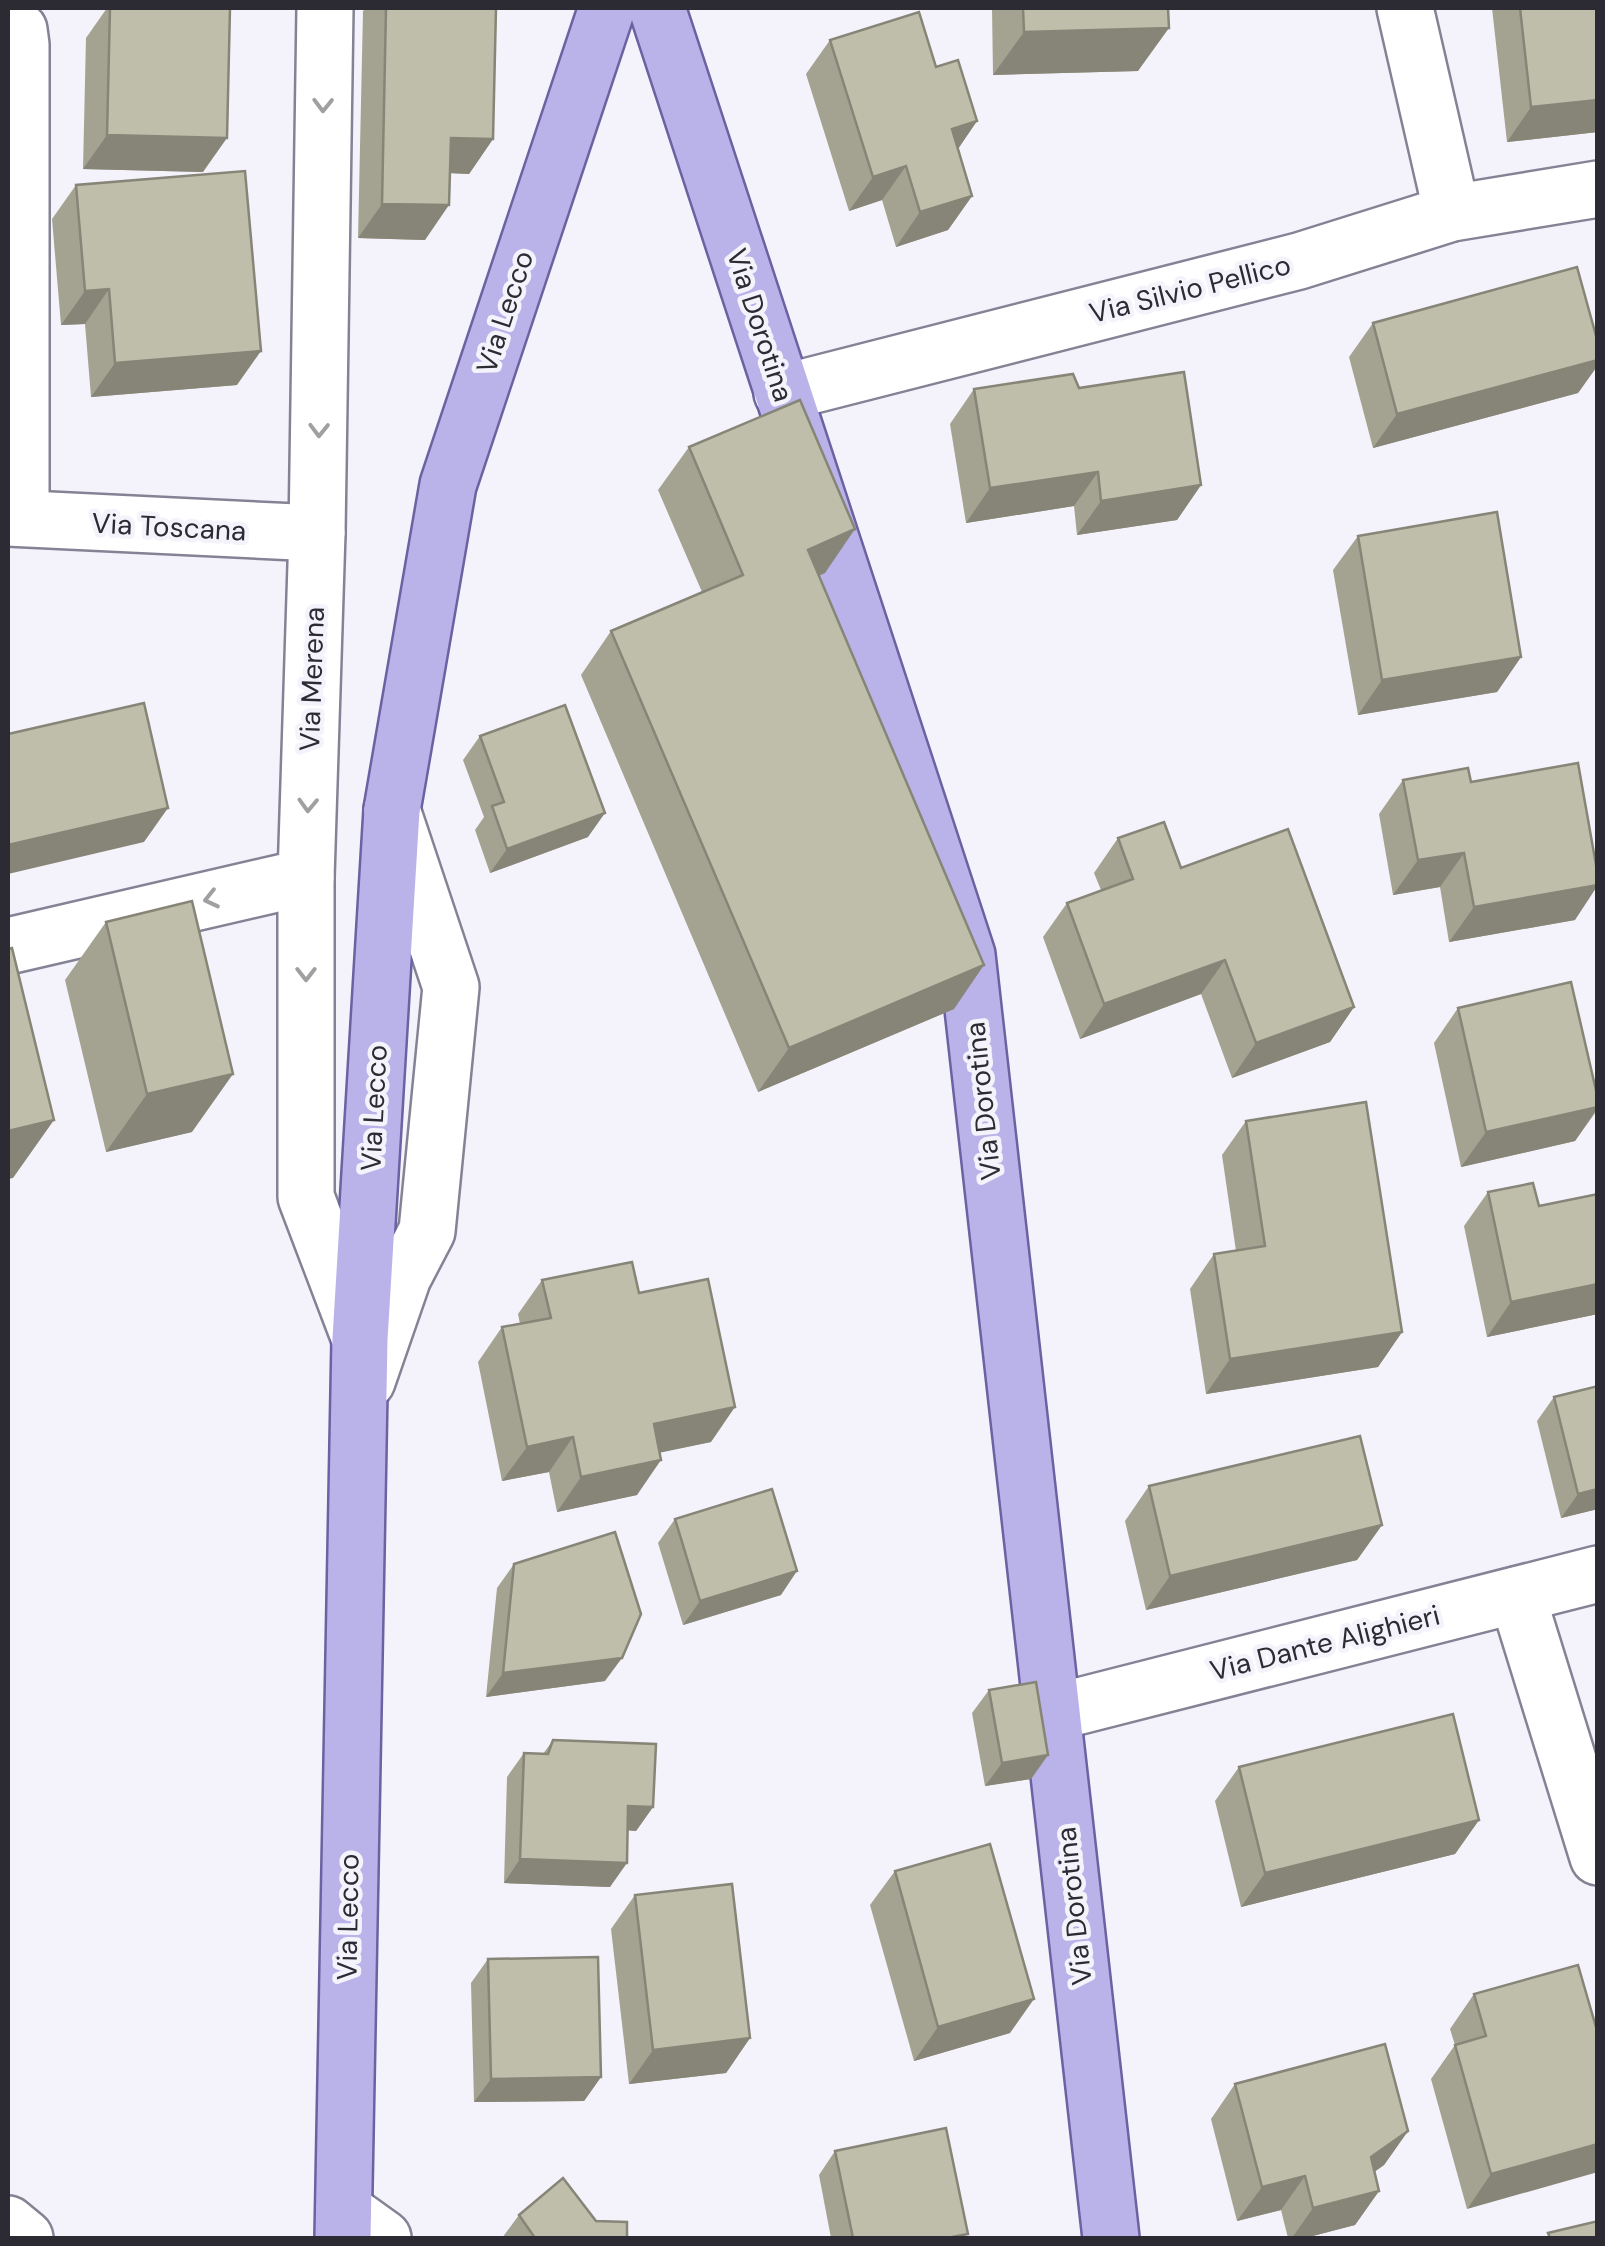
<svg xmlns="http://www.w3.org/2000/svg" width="1605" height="2246" font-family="'DM Sans',sans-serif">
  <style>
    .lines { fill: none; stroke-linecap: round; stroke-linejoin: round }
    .minor-casing { stroke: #848395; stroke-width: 60 }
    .major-casing { stroke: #6a62a1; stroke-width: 60 }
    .minor { stroke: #fff; stroke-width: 55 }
    .major { stroke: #bab3ea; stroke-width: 55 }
    .wall { fill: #a4a392 }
    .shaded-wall { fill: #868577 }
    .building { fill: #bfbeaa; stroke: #868577; stroke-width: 2.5 }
    .oneway { stroke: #a0a0a3 }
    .labels { text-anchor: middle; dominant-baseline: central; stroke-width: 9; stroke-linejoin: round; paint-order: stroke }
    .street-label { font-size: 28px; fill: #2c2b33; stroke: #f4f3fb }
  </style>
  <rect width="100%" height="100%" fill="#f4f3fb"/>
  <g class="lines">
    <defs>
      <g id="minor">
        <polyline points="325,8 317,533 306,877 306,1197 360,1339"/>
        <polyline points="1405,8 1452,213"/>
        <polyline points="8,20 19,30 21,45 21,518"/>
        <polyline points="782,393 1299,261 1452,213 1598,189"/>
        <polyline points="8,518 317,533"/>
        <polyline points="8,946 306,877"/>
        <polyline points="367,1381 403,1277 427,1231 451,987 392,810"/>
        <polyline points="1517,1595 1598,1857"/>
        <polyline points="1052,1713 1598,1574"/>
        <polyline points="344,2210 383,2238"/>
        <polyline points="8,2224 25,2238"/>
      </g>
      <g id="major">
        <polyline points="657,8 967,955 1111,2238"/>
        <polyline points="343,2238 360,1339 392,810 448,485 607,8"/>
      </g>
    </defs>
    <!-- minor casing -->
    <use href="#minor" class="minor-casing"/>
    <!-- major casing -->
    <use href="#major" class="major-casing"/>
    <!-- minor -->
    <use href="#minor" class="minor"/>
    <!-- major -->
    <use href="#major" class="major"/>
  </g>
  <!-- wall -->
  <g class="wall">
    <polygon points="107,8 230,8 203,172 83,169 86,38"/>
    <polygon points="366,8 496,8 493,139 469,174 450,173 425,240 358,238 363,11"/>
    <polygon points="992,8 1168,8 1138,71 993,75"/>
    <polygon points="1492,8 1598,8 1598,132 1507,142"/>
    <polygon points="830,40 936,67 977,121 958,149 972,196 948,230 896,247 882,200 849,211 806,74"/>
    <polygon points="76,185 237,385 91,397 85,324 61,325 52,219"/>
    <polygon points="1373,323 1598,343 1598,365 1578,393 1373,448 1349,357"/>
    <polygon points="1079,388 1201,485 1177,520 1077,535 1074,506 966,523 950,424 974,389"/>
    <polygon points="689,447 825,573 819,576 954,1009 758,1092 581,675 611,631 702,592 658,490"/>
    <polygon points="1358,536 1521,657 1497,692 1358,715 1333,570"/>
    <polygon points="480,736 588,837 490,873 475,830 484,817 463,760"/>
    <polygon points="1403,780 1471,782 1575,920 1449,942 1440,887 1393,895 1379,814"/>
    <polygon points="1118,838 1181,868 1354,1007 1330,1042 1232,1078 1201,994 1080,1039 1043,937 1067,903 1101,890 1094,873"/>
    <polygon points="106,922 192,1132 106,1152 65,980"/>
    <polygon points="1458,1008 1598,1099 1598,1109 1575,1141 1461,1167 1434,1043"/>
    <polygon points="1246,1121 1402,1332 1378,1367 1206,1394 1190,1289 1214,1254 1236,1251 1222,1155"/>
    <polygon points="1488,1192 1539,1206 1598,1194 1598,1314 1487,1337 1464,1226"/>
    <polygon points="542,1280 639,1293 711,1442 660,1452 637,1495 557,1512 549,1472 502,1481 478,1362 502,1327 520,1324 518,1314"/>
    <polygon points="1554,1397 1598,1509 1561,1518 1537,1421"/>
    <polygon points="1149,1486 1382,1525 1357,1560 1146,1610 1125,1521"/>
    <polygon points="675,1519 781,1595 683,1625 658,1543"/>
    <polygon points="514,1564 605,1681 486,1697 497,1588"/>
    <polygon points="989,1690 1048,1755 1031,1779 985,1786 972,1713"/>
    <polygon points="553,1740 653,1807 636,1831 627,1830 610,1887 504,1883 507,1777 524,1753 543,1754"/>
    <polygon points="1239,1767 1479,1820 1455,1854 1241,1907 1215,1801"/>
    <polygon points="895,1871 1010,2033 914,2061 870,1905"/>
    <polygon points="635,1895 750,2038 726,2073 629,2084 611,1929"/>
    <polygon points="488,1959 601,2077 584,2101 474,2102 471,1983"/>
    <polygon points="1474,1994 1598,2034 1467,2209 1431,2079 1455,2045 1450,2029"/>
    <polygon points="1235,2084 1408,2131 1384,2165 1374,2172 1379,2191 1355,2225 1305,2238 1288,2238 1281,2210 1237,2221 1211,2119"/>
    <polygon points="835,2151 965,2238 831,2238 819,2175"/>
    <polygon points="519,2215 596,2221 627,2238 502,2238"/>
  </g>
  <!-- shaded-wall -->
  <g class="shaded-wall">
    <polygon points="1169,28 1138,71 993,75 1024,32"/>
    <polygon points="1598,100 1598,132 1507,142 1531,107"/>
    <polygon points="977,121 953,156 952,129"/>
    <polygon points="107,135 227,138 203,172 83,169"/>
    <polygon points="451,138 493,139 469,174 426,172"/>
    <polygon points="906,166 882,200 849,211 873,177"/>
    <polygon points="972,196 948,230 896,247 920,212"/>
    <polygon points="382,204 449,205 425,240 358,238"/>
    <polygon points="109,289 85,324 61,325 85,291"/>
    <polygon points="261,351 237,385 91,397 115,363"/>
    <polygon points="1598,360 1598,365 1578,393 1373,448 1397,414"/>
    <polygon points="1098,472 1074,506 966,523 990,488"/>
    <polygon points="1201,485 1177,520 1077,535 1101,501"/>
    <polygon points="855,529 825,573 777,593 808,550"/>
    <polygon points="1521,657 1497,692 1358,715 1382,680"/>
    <polygon points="168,808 144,842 8,874 8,845"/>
    <polygon points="605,813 588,837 490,873 507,849"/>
    <polygon points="1464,853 1440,887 1393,895 1418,860"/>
    <polygon points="1598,885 1575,920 1449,942 1474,907"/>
    <polygon points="1225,960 1201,994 1080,1039 1104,1004"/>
    <polygon points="984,965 954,1009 758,1092 789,1048"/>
    <polygon points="1354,1007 1330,1042 1232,1078 1256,1043"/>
    <polygon points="233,1074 192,1132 106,1152 147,1094"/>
    <polygon points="1598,1107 1575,1141 1461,1167 1486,1132"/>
    <polygon points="54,1120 13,1178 8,1179 8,1131"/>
    <polygon points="1598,1284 1598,1314 1487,1337 1511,1302"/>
    <polygon points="1402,1332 1378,1367 1206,1394 1230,1359"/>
    <polygon points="735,1407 711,1442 630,1459 654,1424"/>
    <polygon points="573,1437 549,1472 502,1481 527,1447"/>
    <polygon points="661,1460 637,1495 557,1512 581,1477"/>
    <polygon points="1598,1489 1598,1509 1561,1518 1578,1494"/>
    <polygon points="1382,1525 1357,1560 1146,1610 1170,1576"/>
    <polygon points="797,1571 781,1595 683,1625 700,1601"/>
    <polygon points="622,1658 605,1681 486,1697 503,1673"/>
    <polygon points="1048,1755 1031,1779 985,1786 1002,1763"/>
    <polygon points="628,1806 653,1807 636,1831 611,1829"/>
    <polygon points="1479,1820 1455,1854 1241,1907 1265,1873"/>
    <polygon points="520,1859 627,1863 610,1887 504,1883"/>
    <polygon points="1034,1999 1010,2033 914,2061 938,2027"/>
    <polygon points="750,2038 726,2073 629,2084 653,2050"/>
    <polygon points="601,2077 584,2101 474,2102 491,2079"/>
    <polygon points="1408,2131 1384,2165 1346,2192 1371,2157"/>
    <polygon points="1598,2144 1598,2172 1467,2209 1491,2174"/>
    <polygon points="1305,2176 1281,2210 1237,2221 1262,2187"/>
    <polygon points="1379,2191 1355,2225 1305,2238 1292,2238 1313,2208"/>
  </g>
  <!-- building -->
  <g class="building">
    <polygon points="110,8 230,8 227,138 107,135"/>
    <polygon points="386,8 496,8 493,139 451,138 449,205 382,204"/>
    <polygon points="1023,8 1168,8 1169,28 1024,32"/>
    <polygon points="1520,8 1598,8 1598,100 1531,107"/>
    <polygon points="919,12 936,67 958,60 977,121 952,129 972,196 920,212 906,166 873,177 830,40"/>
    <polygon points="245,171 261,351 115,363 109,289 85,291 76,185"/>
    <polygon points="1577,267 1598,343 1598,360 1397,414 1373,323"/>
    <polygon points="1184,372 1201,485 1101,501 1098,472 990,488 974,389 1073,374 1079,388"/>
    <polygon points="800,400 855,529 808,550 984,965 789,1048 611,631 743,575 689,447"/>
    <polygon points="1497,512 1521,657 1382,680 1358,536"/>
    <polygon points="144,703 168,808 8,845 8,734"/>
    <polygon points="565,705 605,813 507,849 492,806 504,802 480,736"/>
    <polygon points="1578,763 1598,876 1598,885 1474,907 1464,853 1418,860 1403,780 1468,768 1471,782"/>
    <polygon points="1164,822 1181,868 1288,829 1354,1007 1256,1043 1225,960 1104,1004 1067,903 1133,879 1118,838"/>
    <polygon points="192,901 233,1074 147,1094 106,922"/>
    <polygon points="12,948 54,1120 8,1131 8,949"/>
    <polygon points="1571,982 1598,1099 1598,1107 1486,1132 1458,1008"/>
    <polygon points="1366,1102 1402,1332 1230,1359 1214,1254 1265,1246 1246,1121"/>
    <polygon points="1533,1183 1539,1206 1598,1194 1598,1284 1511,1302 1488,1192"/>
    <polygon points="632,1262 639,1293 708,1279 735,1407 654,1424 661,1460 581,1477 573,1437 527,1447 502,1327 551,1318 542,1280"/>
    <polygon points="1598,1386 1598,1489 1578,1494 1554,1397"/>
    <polygon points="1360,1436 1382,1525 1170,1576 1149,1486"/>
    <polygon points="772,1489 797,1571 700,1601 675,1519"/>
    <polygon points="615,1532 641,1614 622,1658 503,1673 514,1564"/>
    <polygon points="1036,1682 1048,1755 1002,1763 989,1690"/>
    <polygon points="1453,1714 1479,1820 1265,1873 1239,1767"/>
    <polygon points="553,1740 656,1744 653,1807 628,1806 627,1863 520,1859 524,1753 548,1754"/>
    <polygon points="990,1844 1034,1999 938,2027 895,1871"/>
    <polygon points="732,1884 750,2038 653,2050 635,1895"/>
    <polygon points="598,1957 601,2077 491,2079 488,1959"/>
    <polygon points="1578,1965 1598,2034 1598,2144 1491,2174 1455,2045 1486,2036 1474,1994"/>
    <polygon points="1385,2044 1408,2131 1371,2157 1379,2191 1313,2208 1305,2176 1262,2187 1235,2084"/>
    <polygon points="946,2128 968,2234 947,2238 853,2238 835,2151"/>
    <polygon points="563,2178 596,2221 627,2222 627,2238 535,2238 519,2215"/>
    <polygon points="1598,2221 1598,2238 1550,2238 1548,2233"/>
  </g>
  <!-- one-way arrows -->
  <defs><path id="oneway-chevron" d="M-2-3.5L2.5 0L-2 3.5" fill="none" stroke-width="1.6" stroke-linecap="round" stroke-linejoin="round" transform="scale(2.5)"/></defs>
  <g class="oneway">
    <use href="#oneway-chevron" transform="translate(323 105) rotate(91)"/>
    <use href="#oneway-chevron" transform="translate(319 430) rotate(91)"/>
    <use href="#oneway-chevron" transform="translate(308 805) rotate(92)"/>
    <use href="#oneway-chevron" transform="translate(211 899) rotate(167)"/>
    <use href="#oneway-chevron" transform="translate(306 974) rotate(90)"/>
  </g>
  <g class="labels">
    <!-- street labels -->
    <g class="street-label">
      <text transform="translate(1190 289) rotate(-14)">Via Silvio Pellico</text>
      <text transform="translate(505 312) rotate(-72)">Via Lecco</text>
      <text transform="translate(760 325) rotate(72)">Via Dorotina</text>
      <text transform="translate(169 527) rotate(3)">Via Toscana</text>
      <text transform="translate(312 679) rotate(-88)">Via Merena</text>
      <text transform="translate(983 1101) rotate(-96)">Via Dorotina</text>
      <text transform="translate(374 1108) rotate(-87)">Via Lecco</text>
      <text transform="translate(1325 1643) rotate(-14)">Via Dante Alighieri</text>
      <text transform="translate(1074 1906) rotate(-96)">Via Dorotina</text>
      <text transform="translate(348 1917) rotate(-89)">Via Lecco</text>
    </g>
  </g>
  <!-- border -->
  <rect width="1605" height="2246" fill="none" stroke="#2c2b33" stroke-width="20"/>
</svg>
